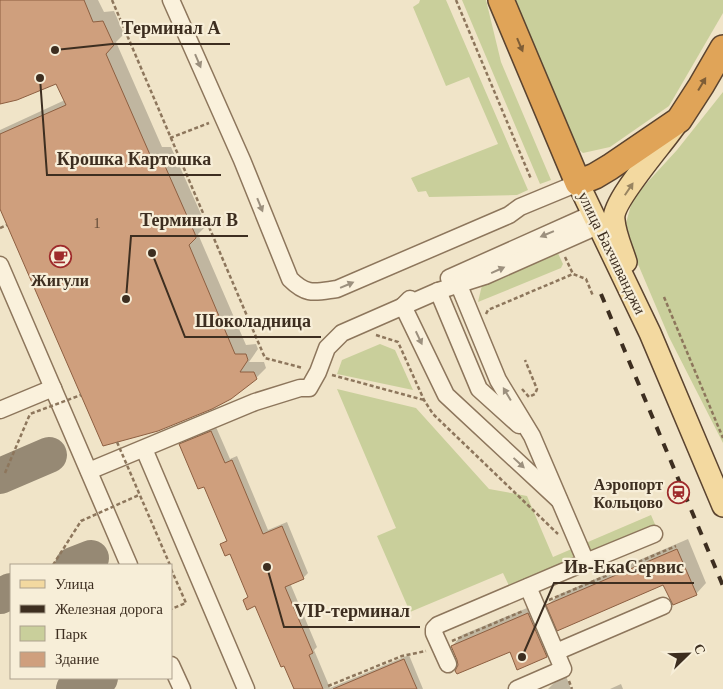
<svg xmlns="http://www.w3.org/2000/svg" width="723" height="689" font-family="Georgia,serif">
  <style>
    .green { fill: #c9cf9b }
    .shadow { fill: #0003 }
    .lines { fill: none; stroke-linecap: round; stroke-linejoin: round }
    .taxiway { stroke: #968974; stroke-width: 36 }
    .building { fill: #cf9f7d; stroke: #8d5f41 }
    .minor-casing { stroke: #8d765c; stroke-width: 19 }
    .major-casing { stroke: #5b4430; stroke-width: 24 }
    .highway-casing { stroke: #5b4430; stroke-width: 28 }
    .path { stroke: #8d765c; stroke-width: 2.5; stroke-dasharray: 4 2.5; stroke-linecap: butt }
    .minor { stroke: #faf1dc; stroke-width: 16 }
    .major { stroke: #f3d9a0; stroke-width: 21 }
    .highway { stroke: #e0a458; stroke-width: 25 }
    .rail { stroke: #3d2e20; stroke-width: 4; stroke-dasharray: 9 9; stroke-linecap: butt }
    .path-bridge { stroke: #8d765c; stroke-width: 2.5; stroke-dasharray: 4 2.5; stroke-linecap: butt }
    .oneway { fill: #7e5d36 }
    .oneway2 { fill: #9c907e }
    .oneway3 { fill: #988460 }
    .labels { text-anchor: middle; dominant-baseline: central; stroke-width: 4.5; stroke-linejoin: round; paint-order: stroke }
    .number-label { font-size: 14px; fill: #624a37 }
    .street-label { font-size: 16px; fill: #3d2e20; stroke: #f7eed8 }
    .poi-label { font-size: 16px; font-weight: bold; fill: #3d2e20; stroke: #f7eed8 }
    .leader { fill: none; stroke: #3d2e20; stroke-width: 2 }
    .callout-dot { fill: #3d2e20; stroke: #f7eed8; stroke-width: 2 }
    .callout-label { font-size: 18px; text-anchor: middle; font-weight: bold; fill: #3d2e20; stroke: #f7eed8; stroke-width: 4.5; stroke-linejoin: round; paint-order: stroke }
  </style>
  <rect width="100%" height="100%" fill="#f0e4c8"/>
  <!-- green -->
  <g class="green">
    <polygon points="420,0 446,0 528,190 517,195 429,197 426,191 418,192 411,178 498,144 469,77 446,86 413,7 419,3"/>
    <polygon points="462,0 486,0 501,62 551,180 540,184"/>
    <polygon points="514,0 723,0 723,13 669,106 610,147 583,153 570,142"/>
    <polygon points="723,92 723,443 669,337 632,250 626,223 633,198 677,150"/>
    <polygon points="556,249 563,264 561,268 478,302 482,285"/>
    <polygon points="380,344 395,350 413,390 337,374 342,360"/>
    <polygon points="337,389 416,408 489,489 527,496 553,557 651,515 657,529 512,592 503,573 410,612 377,536 396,528"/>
  </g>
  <!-- shadow -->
  <g class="shadow">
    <polygon points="0,0 98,0 104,12 114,11 124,34 116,42 162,147 171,147 205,223 206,226 198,234 246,345 256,344 258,349 249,362 264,362 266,368 256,378 230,398 0,206 0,130 65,100 57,83 0,103"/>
    <polygon points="216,427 230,459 237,456 268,530 287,522 308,573 303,578 290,583 317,647 314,650 330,688 409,655 423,689 295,689 256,605 244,600 249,596 230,552 221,545 228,539 205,485 180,445 185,440"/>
    <polygon points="688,539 706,583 696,594 663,584 548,605 558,595"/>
    <polygon points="539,603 557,646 546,656 511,650 459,666 452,646 462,635"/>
    <polygon points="566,676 571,689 548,689 557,680"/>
    <polygon points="621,684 623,689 610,689"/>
  </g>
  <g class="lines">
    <!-- taxiway -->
    <g class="taxiway">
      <polyline points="0,476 49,455"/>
      <polyline points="73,565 91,558"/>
      <polyline points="0,596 11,591"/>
      <polyline points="74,689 100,678"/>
    </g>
  </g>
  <!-- building -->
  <g class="building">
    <polygon points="0,0 84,0 93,22 103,21 114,45 106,54 151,157 161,157 195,234 196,238 189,245 235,354 246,354 248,360 240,372 254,372 257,379 231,399 212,409 158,431 103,446 0,209 0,134 66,105 56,84 17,100 0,104"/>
    <polygon points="211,431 225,463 232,460 263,534 282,526 304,579 285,587 313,653 309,655 323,689 294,689 284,666 281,667 255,606 247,610 243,600 248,597 230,554 225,556 220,544 227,541 204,487 198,489 179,444"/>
    <polygon points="677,549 697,595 673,605 663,585 557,631 546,605"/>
    <polygon points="528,613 547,657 517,670 510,652 457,674 455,671 458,665 457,660 451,646"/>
    <polygon points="404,659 417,689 333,689"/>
  </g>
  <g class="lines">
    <defs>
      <g id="minor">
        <path d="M171 0 242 160 290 279C307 296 315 292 337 289L509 215 520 207 578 183"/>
        <polyline points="0,265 129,565"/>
        <polyline points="449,278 592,214"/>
        <polyline points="458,283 498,380 532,436 586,562 654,534"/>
        <polyline points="438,291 479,389 519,425"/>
        <polyline points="410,299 403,306 446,395 559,500"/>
        <polyline points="0,410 53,388"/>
        <polyline points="144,449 246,689"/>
        <polyline points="89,471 255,402 300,388 309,388 318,372 327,348 342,333 438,291 485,276 609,221"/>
        <polyline points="556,652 663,606"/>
        <polyline points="448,664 434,633 434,629 438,625 586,562"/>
        <polyline points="171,665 182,689"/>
        <polyline points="517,689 563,669 528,587"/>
      </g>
      <g id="major">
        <polyline points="578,183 650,333 723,506"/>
        <path d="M626 262C622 249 615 234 614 220 611 202 663 144 675 126"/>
      </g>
      <polyline id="highway" points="501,0 578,183 595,176 610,167 679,120 701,86 723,48"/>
    </defs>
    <!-- minor casing -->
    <use href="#minor" class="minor-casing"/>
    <!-- major casing -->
    <use href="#major" class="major-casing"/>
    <!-- highway casing -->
    <use href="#highway" class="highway-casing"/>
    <!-- path -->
    <g class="path">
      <polyline points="112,0 265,358 303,368"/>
      <polyline points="456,0 531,179"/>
      <polyline points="170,138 209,123"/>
      <polyline points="0,228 7,225"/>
      <polyline points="565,257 573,274 586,279 593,296"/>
      <polyline points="664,297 723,438"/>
      <polyline points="486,314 488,310 573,274"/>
      <polyline points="376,335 398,342 424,400 433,414 558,534"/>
      <polyline points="332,375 424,400"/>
      <polyline points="522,389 529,397 535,394 537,389 525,360"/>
      <polyline points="171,569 186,603 171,609"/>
      <polyline points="549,600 676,546"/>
      <polyline points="452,641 523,611"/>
      <polyline points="569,681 572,689"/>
      <polyline points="328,686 402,656 426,651"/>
    </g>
    <!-- minor -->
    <use href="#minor" class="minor"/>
    <!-- major -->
    <use href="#major" class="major"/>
    <!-- highway -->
    <use href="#highway" class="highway"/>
    <!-- rail -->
    <polyline class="rail" points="601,294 723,586"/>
    <!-- path-bridge -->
    <g class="path-bridge">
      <polyline points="117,442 170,565"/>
      <polyline points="5,473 30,414 81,395"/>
      <polyline points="53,565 81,521 139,495"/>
    </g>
  </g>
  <!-- one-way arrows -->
  <defs><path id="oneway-solid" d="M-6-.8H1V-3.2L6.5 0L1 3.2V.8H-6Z" transform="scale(1.25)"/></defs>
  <g class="oneway">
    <use href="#oneway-solid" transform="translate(520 45) rotate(67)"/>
    <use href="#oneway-solid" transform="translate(702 84) rotate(-59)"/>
  </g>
  <g class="oneway2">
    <use href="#oneway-solid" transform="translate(198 61) rotate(67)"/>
    <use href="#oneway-solid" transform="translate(260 205) rotate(68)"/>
    <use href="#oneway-solid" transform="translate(547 234) rotate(157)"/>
    <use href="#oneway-solid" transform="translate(498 270) rotate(-24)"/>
    <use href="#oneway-solid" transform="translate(347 285) rotate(-23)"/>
    <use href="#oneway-solid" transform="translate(419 338) rotate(65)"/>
    <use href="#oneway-solid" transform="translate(507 394) rotate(-121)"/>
    <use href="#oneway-solid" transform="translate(519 463) rotate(43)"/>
  </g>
  <use class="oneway3" href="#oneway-solid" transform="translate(629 189) rotate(-56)"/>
  <!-- icons -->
  <defs>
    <symbol id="cafe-ring" viewBox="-11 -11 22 22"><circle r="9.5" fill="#f7eed8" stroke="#9e2a2b" stroke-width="1.5"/><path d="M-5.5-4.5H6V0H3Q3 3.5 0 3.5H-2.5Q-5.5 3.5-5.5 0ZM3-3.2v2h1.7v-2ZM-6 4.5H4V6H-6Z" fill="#9e2a2b"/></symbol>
    <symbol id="station-ring" viewBox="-11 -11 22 22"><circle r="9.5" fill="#f7eed8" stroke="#9e2a2b" stroke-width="1.5"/><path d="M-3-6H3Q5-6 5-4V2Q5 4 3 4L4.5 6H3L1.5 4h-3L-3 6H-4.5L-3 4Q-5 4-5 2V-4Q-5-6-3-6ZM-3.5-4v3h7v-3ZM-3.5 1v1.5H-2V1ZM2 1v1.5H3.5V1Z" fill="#9e2a2b"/></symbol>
  </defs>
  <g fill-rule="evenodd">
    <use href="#cafe-ring" x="48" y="244" width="25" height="25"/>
    <use href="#station-ring" x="666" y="480" width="25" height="25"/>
  </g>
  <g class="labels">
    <!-- number labels -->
    <g class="number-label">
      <text x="97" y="223">1</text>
    </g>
    <!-- street labels -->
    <g class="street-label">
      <text transform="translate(612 253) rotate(64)">улица Бахчиванджи</text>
    </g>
    <!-- poi labels -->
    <g class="poi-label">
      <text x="60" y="280">Жигули</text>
      <text x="663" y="484" text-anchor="end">Аэропорт<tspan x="663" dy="18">Кольцово</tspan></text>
    </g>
  </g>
  <!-- callouts -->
  <path class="leader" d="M55 50L112 44H230M40 78L47 175H221M126 299L131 236H248M152 253L185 337H321M522 657L554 583H694M267 567L284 627H420"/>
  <g class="callout-dot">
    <circle cx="55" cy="50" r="5"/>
    <circle cx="40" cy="78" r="5"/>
    <circle cx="126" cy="299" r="5"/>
    <circle cx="152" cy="253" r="5"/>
    <circle cx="522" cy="657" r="5"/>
    <circle cx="267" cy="567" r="5"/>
  </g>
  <g class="callout-label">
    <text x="171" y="34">Терминал А</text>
    <text x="134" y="165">Крошка Картошка</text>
    <text x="189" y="226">Терминал B</text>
    <text x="253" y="327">Шоколадница</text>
    <text x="624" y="573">Ив-ЕкаСервис</text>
    <text x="352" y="617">VIP-терминал</text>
  </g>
  <!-- legend -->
  <rect x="10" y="564" width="162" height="115" fill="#f7eed8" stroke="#ada18e"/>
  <rect x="20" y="580" width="25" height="8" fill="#f3d9a0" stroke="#ada18e"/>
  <text x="55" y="589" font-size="15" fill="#3d2e20">Улица</text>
  <rect x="20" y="605" width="25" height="8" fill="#3d2e20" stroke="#ada18e"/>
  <text x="55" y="614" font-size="15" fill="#3d2e20">Железная дорога</text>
  <rect x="20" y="626" width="25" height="15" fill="#c9cf9b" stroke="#ada18e"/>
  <text x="55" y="639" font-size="15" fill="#3d2e20">Парк</text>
  <rect x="20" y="652" width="25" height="15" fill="#cf9f7d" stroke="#ada18e"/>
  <text x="55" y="664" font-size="15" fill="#3d2e20">Здание</text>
  <!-- north arrow -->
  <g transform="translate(688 654) rotate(67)" stroke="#f7eed8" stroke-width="4" paint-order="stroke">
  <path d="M0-4L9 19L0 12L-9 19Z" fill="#3d2e20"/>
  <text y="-8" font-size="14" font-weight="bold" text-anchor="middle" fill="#3d2e20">С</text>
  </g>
</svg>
